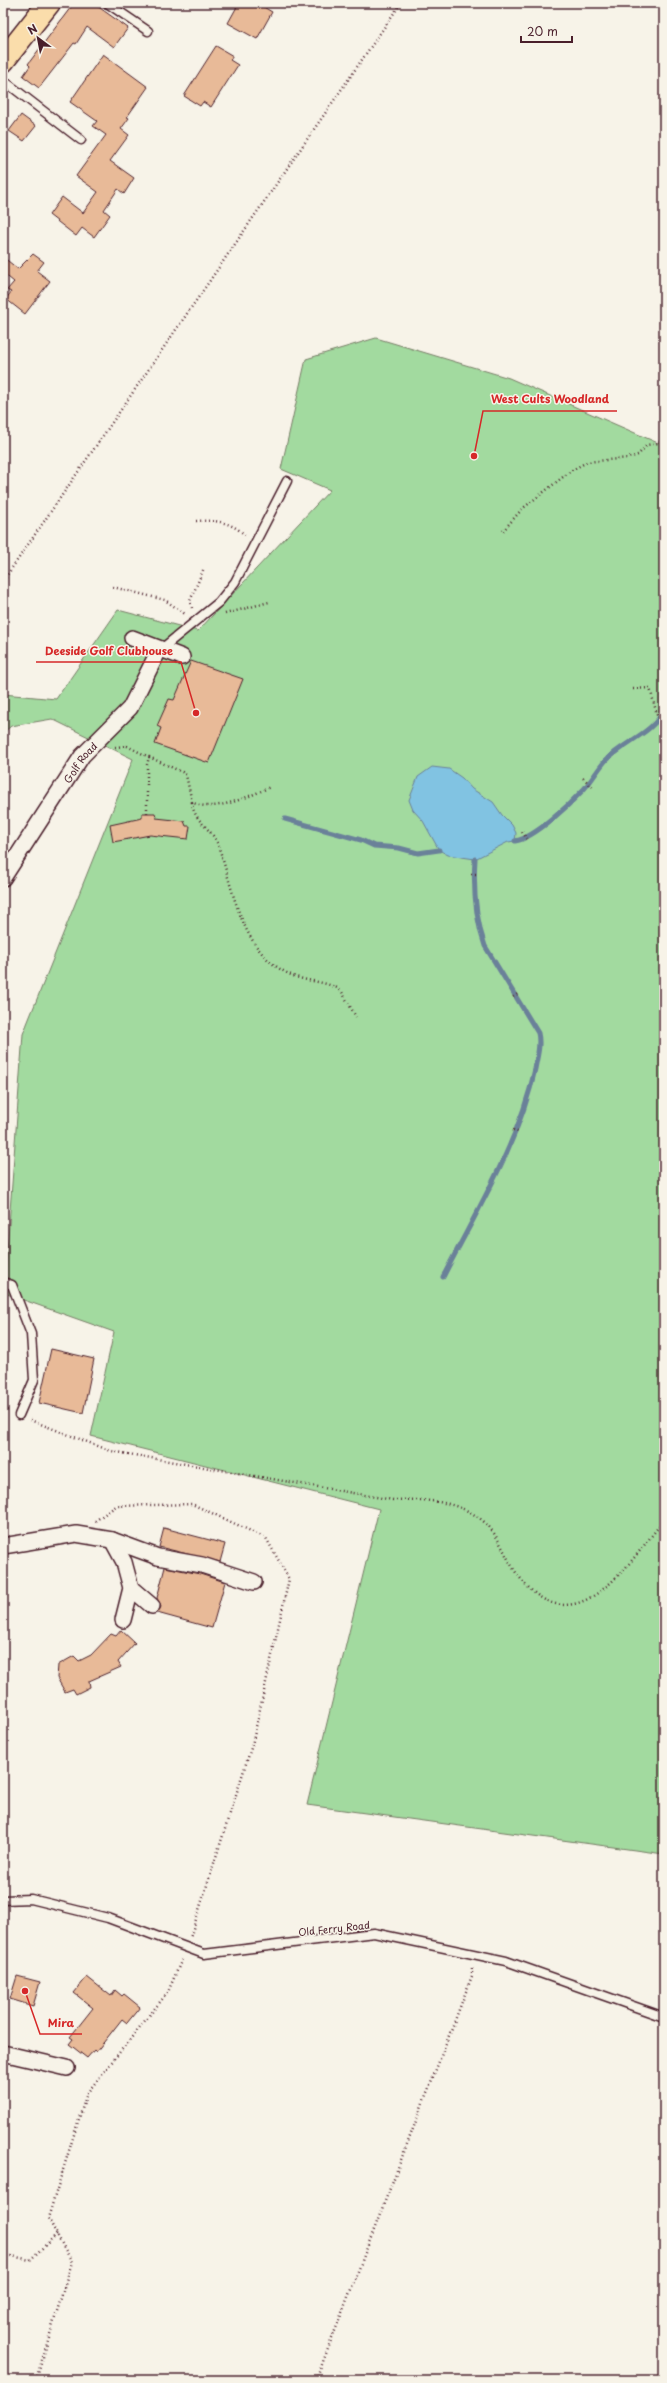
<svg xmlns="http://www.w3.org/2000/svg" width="667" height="2383" font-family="'Playpen Sans',sans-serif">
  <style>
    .green { fill: #a2da9f; stroke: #767c65 }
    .water { fill: #81c3e2; stroke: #6b8199 }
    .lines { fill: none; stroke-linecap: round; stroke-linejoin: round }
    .stream { stroke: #6b8199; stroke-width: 5 }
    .building { fill: #e8ba98; stroke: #4a1f2b }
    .lane-casing { stroke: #4a1f2b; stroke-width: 11 }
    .street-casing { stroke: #4a1f2b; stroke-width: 18 }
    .primary-casing { stroke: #4a1f2b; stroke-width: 25 }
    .path { stroke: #4a1f2b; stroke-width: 2.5; stroke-dasharray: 1 3; stroke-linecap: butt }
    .lane { stroke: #f7f3e8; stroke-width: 8 }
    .street { stroke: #f7f3e8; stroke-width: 15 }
    .primary { stroke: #faddab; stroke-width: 22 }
    .labels { text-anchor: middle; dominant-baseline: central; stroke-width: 3; stroke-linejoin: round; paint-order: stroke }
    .street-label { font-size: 10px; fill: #4a1f2b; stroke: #f7f3e8 }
    .leader { fill: none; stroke: #d62828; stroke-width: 1.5 }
    .callout-dot { fill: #d62828; stroke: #f7f3e8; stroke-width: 1.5 }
    .callout-label { font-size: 11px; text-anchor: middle; font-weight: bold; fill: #d62828; stroke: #f7f3e8; stroke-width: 3; stroke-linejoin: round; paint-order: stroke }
  </style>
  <rect width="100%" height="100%" fill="#f7f3e8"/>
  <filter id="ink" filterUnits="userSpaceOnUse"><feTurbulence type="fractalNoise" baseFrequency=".025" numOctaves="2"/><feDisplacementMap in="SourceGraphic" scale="8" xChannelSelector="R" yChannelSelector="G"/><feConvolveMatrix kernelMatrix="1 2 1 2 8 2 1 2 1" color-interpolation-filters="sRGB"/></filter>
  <g filter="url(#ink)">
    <!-- green -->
    <polygon class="green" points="376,338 509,378 658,443 664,436 664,1854 307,1805 379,1509 91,1436 114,1332 4,1293 23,1034 133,759 52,719 11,726 3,733 3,694 56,699 118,610 198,631 330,490 281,469 306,359"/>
    <!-- water -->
    <polygon class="water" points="432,767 449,769 462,778 472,789 493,802 502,815 512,825 516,833 515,841 508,842 475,859 448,855 439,850 423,821 413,810 409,800 418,777"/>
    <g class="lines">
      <!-- stream -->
      <g class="stream">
        <polyline points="285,819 361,840 374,846 399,848 418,853 439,850"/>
        <path d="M515 841C535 838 570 804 584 789 592 780 598 769 606 760 624 742 653 733 664 710"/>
        <path d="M443 1277C477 1210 519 1143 535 1069 537 1057 541 1045 538 1033L485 946C475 917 473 890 475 859"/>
      </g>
    </g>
    <!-- building -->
    <g class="building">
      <polygon points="74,3 93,3 128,28 114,47 87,27 76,44 74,43 39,88 23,76 30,66 28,64"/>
      <polygon points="239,3 257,3 272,12 257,39 228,23"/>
      <polygon points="216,46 233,56 230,60 238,65 211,107 203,102 200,106 184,96"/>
      <polygon points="103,54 148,87 127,117 129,118 121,129 129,135 110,161 134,178 124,194 118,189 104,210 110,215 94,237 82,228 76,236 49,215 62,197 83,213 98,192 76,176 106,135 93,126 97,121 70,102"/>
      <polygon points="21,115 36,126 24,141 9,131"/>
      <polygon points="33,254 44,262 37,271 50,281 25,314 6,299 11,292 7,290 14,282 3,273 3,257 18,269"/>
      <polygon points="191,661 243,679 209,763 155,744 161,728 157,726 169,699 174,700"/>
      <polygon points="142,813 155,813 156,818 184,821 186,826 190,826 188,839 150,835 113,842 110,825 142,818"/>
      <polygon points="51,1349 94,1359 83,1413 39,1403"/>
      <polygon points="164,1528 225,1544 220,1562 159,1547"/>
      <polygon points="165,1567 200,1574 225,1582 212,1628 157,1613 161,1607 157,1598"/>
      <polygon points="121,1630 135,1643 118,1662 121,1667 89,1681 90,1687 76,1694 73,1689 65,1692 57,1678 58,1665 74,1656 79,1661 91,1655 111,1634 116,1636"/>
      <polygon points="17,1976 40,1982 33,2006 10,1999"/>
      <polygon points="87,1977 111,1996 115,1990 122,1996 124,1994 140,2007 127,2023 122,2019 96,2052 94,2050 87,2058 69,2044 73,2039 70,2037 93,2008 74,1993"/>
    </g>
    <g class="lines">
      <defs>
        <g id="lane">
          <polyline points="107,3 148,31"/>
          <polyline points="3,80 81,140"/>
          <polyline points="160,650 219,602 235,582 287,481"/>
          <polyline points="3,1282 12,1285 31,1334 34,1380 19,1415"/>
          <polyline points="3,1900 31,1899 108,1918 204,1954 374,1933 506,1961 664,2017"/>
        </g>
        <g id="street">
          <polyline points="132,638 182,657"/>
          <path id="s1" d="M3 878 82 756 130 708 159 650"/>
          <polyline points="112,1540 124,1562 131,1588 123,1620"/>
          <polyline points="3,1546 76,1534 112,1540 158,1557 202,1565 254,1582"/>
          <polyline points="131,1588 152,1606"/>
          <polyline points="3,2053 67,2068"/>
        </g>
        <polyline id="primary" points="3,61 49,3"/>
      </defs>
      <!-- lane casing -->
      <use href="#lane" class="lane-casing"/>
      <!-- street casing -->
      <use href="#street" class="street-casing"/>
      <!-- primary casing -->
      <use href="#primary" class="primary-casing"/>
      <!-- path -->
      <g class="path">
        <path d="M196 521C215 520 230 521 245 535"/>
        <polyline points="503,531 522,509 572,470 587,462 628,458 638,455 647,445 659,443 664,436"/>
        <polyline points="3,581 401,3"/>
        <polyline points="113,587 165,600 185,614"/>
        <polyline points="192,608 190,601 204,568"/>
        <polyline points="225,614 269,602"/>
        <polyline points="633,689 650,688 657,715 664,722"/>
        <polyline points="115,747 127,746 149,757 147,765 147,813"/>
        <path d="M149 757 182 772 186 775 192 802C213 814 250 796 270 787"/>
        <polyline points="583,778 593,787"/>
        <path d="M192 802C193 821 212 828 218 845 234 890 240 949 287 973 303 982 321 980 337 988L342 992 356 1017"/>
        <polyline points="522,832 529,841"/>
        <polyline points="471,874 477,874"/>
        <polyline points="513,997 519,993"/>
        <polyline points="513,1130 520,1133"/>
        <polyline points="3,1409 9,1411"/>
        <path d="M30 1420 111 1451 393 1500C424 1499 458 1500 483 1521 501 1536 506 1562 521 1579 576 1648 630 1562 664 1520"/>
        <polyline points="95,1521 116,1506 192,1504 266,1538 289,1579 252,1745 190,1938"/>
        <polyline points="3,2254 30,2260 57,2234"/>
        <polyline points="36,2380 72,2262 48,2218 87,2093 168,1992 182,1959"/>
        <polyline points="316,2380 472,1976 472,1965"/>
      </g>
      <!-- lane -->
      <use href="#lane" class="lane"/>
      <!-- street -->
      <use href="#street" class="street"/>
      <!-- primary -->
      <use href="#primary" class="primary"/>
    </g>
  </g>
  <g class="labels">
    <!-- street labels -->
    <g class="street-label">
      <text stroke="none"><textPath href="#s1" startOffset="139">Golf Road</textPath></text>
      <text transform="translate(334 1928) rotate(-6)">Old Ferry Road</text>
    </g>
  </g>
  <!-- callouts -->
  <path class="leader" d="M474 456L483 411H617M196 713L181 662H36M25 1991L40 2034H82"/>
  <g class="callout-dot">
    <circle cx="474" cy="456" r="4"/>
    <circle cx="196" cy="713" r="4"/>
    <circle cx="25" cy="1991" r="4"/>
  </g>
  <g class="callout-label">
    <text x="550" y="403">West Cults Woodland</text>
    <text x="109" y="655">Deeside Golf Clubhouse</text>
    <text x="61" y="2027">Mira</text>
  </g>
  <!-- margin -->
  <rect width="667" height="2383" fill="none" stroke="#f7f3e8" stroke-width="16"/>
  <rect x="8" y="8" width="651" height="2367" fill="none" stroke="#4a1f2b" stroke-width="1.5" filter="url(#ink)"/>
  <!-- north arrow -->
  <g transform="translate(38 38) rotate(328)" stroke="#f7f3e8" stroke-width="3" paint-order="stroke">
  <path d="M0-3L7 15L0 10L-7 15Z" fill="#4a1f2b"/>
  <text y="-6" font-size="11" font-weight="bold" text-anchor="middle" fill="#4a1f2b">N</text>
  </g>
  <!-- scale -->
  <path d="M521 36v6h51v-6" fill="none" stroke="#4a1f2b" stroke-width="2"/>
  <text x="527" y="36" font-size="12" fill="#4a1f2b" stroke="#f7f3e8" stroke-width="3" paint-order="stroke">20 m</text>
</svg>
